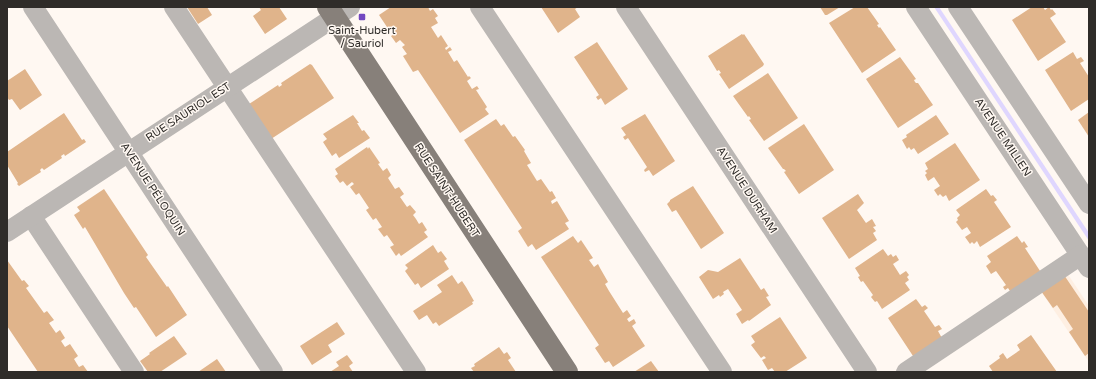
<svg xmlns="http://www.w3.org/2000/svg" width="1096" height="379" font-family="'Varela Round',sans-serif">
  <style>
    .built { fill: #feefe2 }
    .grass { fill: #dfd6fe }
    .building { fill: #e0b48b }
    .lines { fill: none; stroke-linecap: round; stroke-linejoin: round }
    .minor { stroke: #bbb7b4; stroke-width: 20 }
    .major { stroke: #87807a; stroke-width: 22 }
    .poi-dot { fill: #7348c0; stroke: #fff8f2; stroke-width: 1.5 }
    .labels { text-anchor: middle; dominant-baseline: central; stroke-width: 3; stroke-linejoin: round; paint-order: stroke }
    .poi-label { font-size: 11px; fill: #2f2c29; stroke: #fff8f2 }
    .street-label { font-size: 11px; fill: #2f2c29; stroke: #fff8f2 }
  </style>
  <rect width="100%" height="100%" fill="#fff8f2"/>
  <!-- built -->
  <polygon class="built" points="1067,273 1089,306 1089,362 1041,291"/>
  <!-- grass -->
  <polygon class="grass" points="934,7 939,7 1089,233 1089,241"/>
  <!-- building -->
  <g class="building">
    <polygon points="187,7 207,7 212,15 198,24"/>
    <polygon points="259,7 279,7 287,19 265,34 253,16 261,10"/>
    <polygon points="391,7 428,7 430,11 433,9 438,16 435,18 438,23 431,27 438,38 441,35 448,46 445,48 446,50 450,47 452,50 448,52 454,62 457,60 468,77 469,76 471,78 467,81 472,89 477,86 479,89 476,90 487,107 485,109 489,114 460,133 418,70 413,72 403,56 407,54 402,47 405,45 400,40 396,43 391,36 396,33 393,27 389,30 379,15"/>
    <polygon points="541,7 578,7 575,9 580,17 558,33"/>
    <polygon points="820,7 840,7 827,15 825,15"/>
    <polygon points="855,7 867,7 879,24 877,25 879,28 880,27 896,50 862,73 829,23"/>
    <polygon points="1032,7 1043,7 1045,10 1049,7 1051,10 1052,9 1056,14 1050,18 1066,42 1038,61 1012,20"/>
    <polygon points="742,34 743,35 744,34 764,64 763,66 729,89 719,74 721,73 719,70 717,71 708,56"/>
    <polygon points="597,42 628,89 605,105 601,98 598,100 596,97 599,95 574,57"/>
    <polygon points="1073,52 1077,59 1081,57 1084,61 1080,63 1089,77 1089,99 1071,111 1045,70"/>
    <polygon points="900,57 916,79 914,80 915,82 916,83 918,83 933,105 898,128 866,79"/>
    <polygon points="310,64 312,65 334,98 271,139 249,104 278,85 279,87 282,85 281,83"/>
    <polygon points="25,69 42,95 20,110 12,99 9,100 7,97 7,81"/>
    <polygon points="768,73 798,118 764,141 749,120 751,119 749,116 748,117 733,96"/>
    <polygon points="1089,112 1089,137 1078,120"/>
    <polygon points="64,113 82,140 84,139 86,142 65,156 64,154 61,156 62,158 44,170 42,168 40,170 41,172 19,186 17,184 18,183 7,165 7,152"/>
    <polygon points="645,114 675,161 653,176 649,170 645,172 644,170 647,167 628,138 625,140 623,137 626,135 621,128"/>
    <polygon points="353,115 359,123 357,123 362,131 364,130 370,138 339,158 336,153 332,156 323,142 327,139 323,134"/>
    <polygon points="936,115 949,134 918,154 914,148 911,150 909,147 907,149 902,140 907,137 906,135"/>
    <polygon points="496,119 501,126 504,124 513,137 515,136 525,150 524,151 531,163 527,165 537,181 541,179 550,192 552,191 556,198 551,201 552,204 557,201 569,221 565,223 569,229 536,250 532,244 528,247 518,231 522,228 464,140"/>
    <polygon points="804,124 834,170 799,194 784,172 786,171 784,169 783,169 768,148"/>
    <polygon points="955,143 980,180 949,201 946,195 943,197 940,194 938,196 934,190 940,186 934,177 928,181 925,175 927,173 925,171 928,169 925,163"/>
    <polygon points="367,147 368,149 369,147 380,163 378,164 383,171 387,168 391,175 388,178 395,189 399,187 404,194 400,197 407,207 410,205 416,212 413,215 416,219 419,224 422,222 427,230 424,232 428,237 401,256 399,253 396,256 390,247 394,245 387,235 384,237 378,229 382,227 376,218 373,220 366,210 369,208 359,193 356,195 350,187 354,184 352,182 347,186 343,181 340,183 335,176 338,174 335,169"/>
    <polygon points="693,186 724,233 701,249 676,210 672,212 667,204 670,201 670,200"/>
    <polygon points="104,189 148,255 146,257 167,287 168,286 187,315 156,337 136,307 134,308 124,293 85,227 83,229 74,215 80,211 77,207"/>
    <polygon points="986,189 991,196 993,195 997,200 994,202 1011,227 980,247 977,241 974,244 972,242 970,244 965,237 971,233 967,227 962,230 956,222 958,220 957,218 960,215 956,210"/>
    <polygon points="858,194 864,203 857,210 866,223 872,219 876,226 873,227 876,231 873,233 877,240 849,259 822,218"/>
    <polygon points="573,236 578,243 581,240 593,258 589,260 594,267 598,264 600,268 608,282 605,284 609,291 623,313 627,310 631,316 627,319 629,322 634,319 636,323 632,326 645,346 613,367 609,361 605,363 595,348 599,345 541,257"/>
    <polygon points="1017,236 1022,243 1024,241 1028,247 1025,248 1042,274 1012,294 1008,288 1005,290 1003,287 1006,285 996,271 991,274 986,266 991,262 987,256"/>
    <polygon points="433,245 438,253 441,251 447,259 444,261 449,269 421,288 418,283 415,285 405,271 408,268 405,265"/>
    <polygon points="883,249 888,256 891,254 893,257 896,255 899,260 893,264 900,275 906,271 909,275 907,277 909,280 905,283 910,290 882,309 877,301 875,302 871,297 873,295 863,281 861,282 858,277 860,276 855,268"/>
    <polygon points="740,258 761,290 764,288 769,296 766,297 771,305 749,321 748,320 742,324 736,314 742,310 728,289 723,292 724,294 720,297 719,295 713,299 699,277 708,270 718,272"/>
    <polygon points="7,260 22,281 24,280 29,286 26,288 44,313 47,311 54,320 49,323 56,333 60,330 65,338 61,341 65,347 70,344 78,356 74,359 77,364 79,367 83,365 88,372 38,372 7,326"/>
    <polygon points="452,275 458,284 462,281 466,287 474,301 472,302 473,304 439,326 436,322 433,324 427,315 419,320 413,311 442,292 437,285"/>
    <polygon points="1064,275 1089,312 1089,353 1085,356 1069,332 1073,329 1057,305 1053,308 1041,291"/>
    <polygon points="916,299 922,307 925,305 928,308 924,311 935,327 939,325 942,329 938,331 943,340 915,359 888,318"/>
    <polygon points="780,317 807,358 785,372 775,372 772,368 768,370 762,360 766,358 764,356 761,358 751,345 755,342 751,336"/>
    <polygon points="337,322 345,334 328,345 332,352 312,365 300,346"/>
    <polygon points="1031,335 1057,372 993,372 989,366 1000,358 999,356 1003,353 1007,359 1020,350 1017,345"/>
    <polygon points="174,336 187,354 160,372 148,372 140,361 150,354 149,353"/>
    <polygon points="499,347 504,354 507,352 511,358 508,360 516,372 474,372 471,368 475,366 474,364"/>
    <polygon points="347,355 353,363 349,366 353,372 330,372 339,366 336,362"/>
    <polygon points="217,359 226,372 198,372"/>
    <polygon points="651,361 659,372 634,372"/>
  </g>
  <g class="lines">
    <!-- minor -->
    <g class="minor">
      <polyline points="33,7 273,372"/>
      <polyline points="174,7 416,372"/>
      <polyline points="480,7 722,372"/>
      <polyline points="626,7 867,372"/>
      <polyline points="916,7 1089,268"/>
      <polyline points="958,7 1089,204"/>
      <polyline points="31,216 134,372"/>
      <polyline points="7,232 350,7"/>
      <polyline points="906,372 1081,255"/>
    </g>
    <!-- major -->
    <polyline class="major" points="328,7 567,372"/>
  </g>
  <!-- markers -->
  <rect class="poi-dot" x="358" y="13" width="8" height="8" rx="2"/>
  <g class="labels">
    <!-- poi labels -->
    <g class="poi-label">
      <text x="362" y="30">Saint-Hubert<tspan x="362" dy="13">/ Sauriol</tspan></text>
    </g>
    <!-- street labels -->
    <g class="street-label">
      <text transform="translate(188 112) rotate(-33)">RUE SAURIOL EST</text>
      <text transform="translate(1003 137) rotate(56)">AVENUE MILLEN</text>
      <text transform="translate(153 189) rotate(57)">AVENUE PÉLOQUIN</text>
      <text transform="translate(447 190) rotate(57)">RUE SAINT-HUBERT</text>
      <text transform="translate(747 190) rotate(57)">AVENUE DURHAM</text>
    </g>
  </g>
  <!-- border -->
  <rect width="1096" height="379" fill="none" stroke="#2f2c29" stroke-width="16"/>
</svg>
